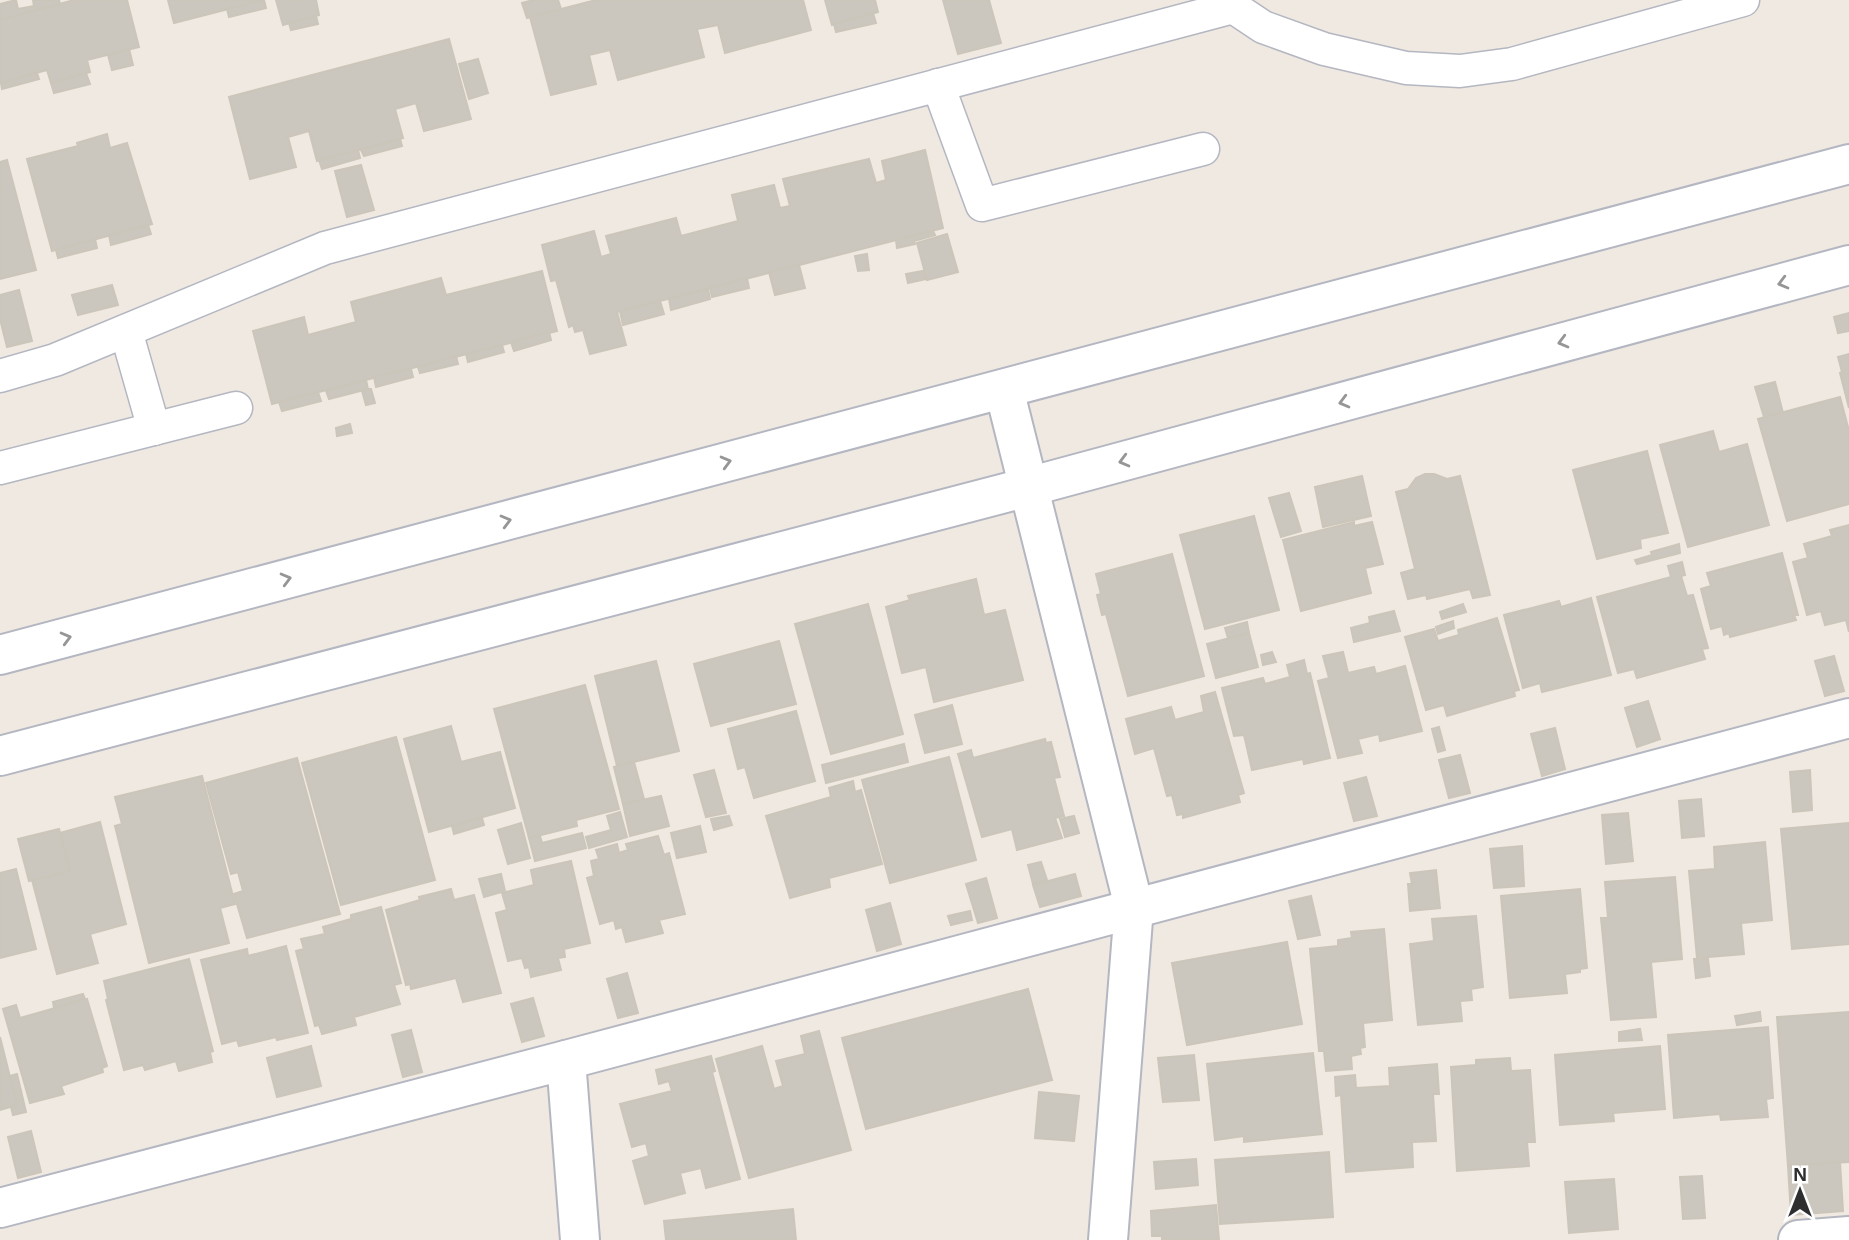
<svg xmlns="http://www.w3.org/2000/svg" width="1849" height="1240" font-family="Helvetica,sans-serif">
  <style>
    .building { fill: #cbc7bf; stroke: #cbc5ba; stroke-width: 2 }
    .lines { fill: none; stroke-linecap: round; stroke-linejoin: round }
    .lane-casing { stroke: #b4b7c1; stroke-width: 35 }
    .street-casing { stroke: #b4b7c1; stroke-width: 42 }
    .secondary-casing { stroke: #b4b7c1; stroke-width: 42 }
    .lane { stroke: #fff; stroke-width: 32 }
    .street { stroke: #fff; stroke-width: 38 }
    .secondary { stroke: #fff; stroke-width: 38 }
    .oneway { stroke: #969696 }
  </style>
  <rect width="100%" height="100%" fill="#efe9e1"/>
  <!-- building -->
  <g class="building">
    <polygon points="16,0 18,9 34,6 33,0 59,0 60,4 0,20 0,4"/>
    <polygon points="74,0 127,0 139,47 87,60 90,72 51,83 47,70 0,83 0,20"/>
    <polygon points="168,0 264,0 174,23"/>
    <polygon points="264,0 266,8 229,17 227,9"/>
    <polygon points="276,0 316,0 319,15 283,25"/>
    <polygon points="533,0 558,0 561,9 527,18 522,3"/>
    <polygon points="596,0 803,0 811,30 725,53 718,25 697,29 704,57 618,80 610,50 589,55 596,84 551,95 530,17"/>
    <polygon points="825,0 875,0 878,12 832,25"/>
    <polygon points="943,0 989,0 1001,43 958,54"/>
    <polygon points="873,13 876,23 836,32 834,24"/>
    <polygon points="316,16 318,24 291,30 289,23"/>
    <polygon points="449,39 471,119 424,131 416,103 395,109 403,138 317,161 309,131 288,137 296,167 250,179 229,97"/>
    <polygon points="129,49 133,65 112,70 108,55"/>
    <polygon points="478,59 488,93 469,99 459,64"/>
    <polygon points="37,73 39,79 2,89 1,83"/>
    <polygon points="86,73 90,84 54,93 51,83"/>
    <polygon points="107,134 110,148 127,143 152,224 52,251 27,159 78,146 77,143"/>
    <polygon points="400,139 402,146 364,156 361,150"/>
    <polygon points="358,150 360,158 322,169 319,160"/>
    <polygon points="925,150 943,228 617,312 626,345 590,354 583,330 575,332 573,325 569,327 556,280 551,281 542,245 594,231 601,257 611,254 606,236 676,218 681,236 738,221 732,195 774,185 780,208 790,206 783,179 869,159 876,183 886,180 882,161"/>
    <polygon points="7,160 36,270 0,279 0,162"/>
    <polygon points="361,165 374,210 347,217 335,171"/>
    <polygon points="148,225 151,234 111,245 109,235"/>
    <polygon points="933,231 935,235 914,241 915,244 897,248 896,240"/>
    <polygon points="947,234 958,272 927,280 917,243"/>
    <polygon points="95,239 97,248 58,258 56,250"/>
    <polygon points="867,254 869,270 858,271 855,256"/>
    <polygon points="799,265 805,288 775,295 769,272"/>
    <polygon points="542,271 557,331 272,404 253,331 304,317 308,335 356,322 351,302 441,278 446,295"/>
    <polygon points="923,271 926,279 908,283 906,274"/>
    <polygon points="747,278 749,288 712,297 710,288"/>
    <polygon points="112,285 118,305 78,315 72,295"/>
    <polygon points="708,289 710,299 671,310 669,299"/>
    <polygon points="19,290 32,341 7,347 0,319 0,295"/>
    <polygon points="660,301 664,314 623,325 620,311"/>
    <polygon points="1849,313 1849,331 1838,333 1834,317"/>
    <polygon points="549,332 551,340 514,351 511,342"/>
    <polygon points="502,345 504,352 468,362 466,354"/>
    <polygon points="1849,354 1849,408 1840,373 1842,372 1838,357"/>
    <polygon points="456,356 458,364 420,373 418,367"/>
    <polygon points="411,369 413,377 376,387 374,377"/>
    <polygon points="366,380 368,389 329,399 326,391"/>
    <polygon points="1775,382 1783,413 1764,417 1755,387"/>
    <polygon points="368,389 371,389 375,403 366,405 362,391"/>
    <polygon points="318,392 321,401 282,411 279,402"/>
    <polygon points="1840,397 1849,431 1849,504 1787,521 1758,419"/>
    <polygon points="350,424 352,433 337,436 336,428"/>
    <polygon points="1713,431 1719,452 1747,444 1769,525 1688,547 1660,445"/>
    <polygon points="1647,451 1668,533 1640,539 1641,548 1597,559 1573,470"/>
    <polygon points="1425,474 1434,474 1447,479 1460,476 1490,595 1473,598 1470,589 1427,599 1426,595 1408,599 1401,573 1415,569 1396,492 1408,489 1416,478"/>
    <polygon points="1362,476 1371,516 1323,527 1315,487"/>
    <polygon points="1289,493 1301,531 1281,537 1269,498"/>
    <polygon points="1254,516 1279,610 1205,629 1180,535"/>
    <polygon points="1354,522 1354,526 1372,522 1383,564 1365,568 1371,593 1301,611 1283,540"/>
    <polygon points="1849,525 1849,632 1846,620 1825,625 1821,611 1807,615 1793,562 1808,558 1804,544 1832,536 1830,530"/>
    <polygon points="1679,544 1680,553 1637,564 1635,560 1652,555 1651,552"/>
    <polygon points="1782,553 1798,615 1794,615 1796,620 1730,637 1729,633 1724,635 1722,626 1711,629 1701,589 1711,586 1707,573"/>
    <polygon points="1172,554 1204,676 1128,696 1106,614 1102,615 1097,595 1101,594 1096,574"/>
    <polygon points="1682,562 1685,575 1681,576 1687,596 1693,595 1708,648 1702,649 1705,659 1637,678 1634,669 1618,673 1597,597 1671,577 1668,566"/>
    <polygon points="976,579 984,615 1005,610 1023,680 934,702 926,667 902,673 886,607 910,600 908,596"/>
    <polygon points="1591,598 1611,675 1542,692 1540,683 1523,688 1504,615 1559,601 1561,607"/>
    <polygon points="868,604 903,734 831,754 795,624"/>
    <polygon points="1463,604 1466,612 1442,619 1440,612"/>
    <polygon points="1394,611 1400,631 1354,642 1351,628 1370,623 1369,617"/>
    <polygon points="1497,618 1519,690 1514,691 1515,696 1447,716 1444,705 1426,710 1405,637 1434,629 1438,641 1459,635 1458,630"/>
    <polygon points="1453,621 1454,628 1438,634 1436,627"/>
    <polygon points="1247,622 1249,633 1228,638 1225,628"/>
    <polygon points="1249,633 1258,667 1216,678 1207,644"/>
    <polygon points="779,641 796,704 711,726 694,664"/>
    <polygon points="1272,652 1276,662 1263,665 1261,655"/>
    <polygon points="1343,652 1348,673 1374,667 1376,674 1405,666 1422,731 1380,741 1379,734 1358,739 1362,753 1338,758 1318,681 1329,678 1323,656"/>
    <polygon points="1834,656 1844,691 1825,696 1815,661"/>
    <polygon points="1304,660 1307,674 1310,673 1330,758 1304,764 1303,759 1252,770 1244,735 1234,736 1222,688 1263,678 1265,684 1290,677 1287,665"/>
    <polygon points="656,661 679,751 617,766 595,676"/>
    <polygon points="585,685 619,809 576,820 577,826 529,838 494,709"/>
    <polygon points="1215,692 1244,793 1238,795 1240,802 1183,818 1183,814 1177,815 1172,795 1167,796 1154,748 1135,754 1126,719 1171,707 1175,720 1204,712 1201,696"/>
    <polygon points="1648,701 1660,739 1637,747 1625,708"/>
    <polygon points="952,705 962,744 925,753 915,715"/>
    <polygon points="796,711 815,781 754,798 745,767 738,769 728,729"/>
    <polygon points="451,726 461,762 500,752 515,808 429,832 404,739"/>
    <polygon points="1439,727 1445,750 1438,752 1432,729"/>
    <polygon points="1555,728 1565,769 1542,776 1531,734"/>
    <polygon points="396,737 435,880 341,905 302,763"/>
    <polygon points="1045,739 1046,743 1051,742 1060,777 1054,778 1064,816 1055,818 1062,838 1017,850 1012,829 982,837 958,754 971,750 973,758"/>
    <polygon points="904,744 908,762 826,783 822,765"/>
    <polygon points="1460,755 1470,793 1449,798 1439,760"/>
    <polygon points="949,757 976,860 890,883 862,780"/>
    <polygon points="297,758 340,914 247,938 234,894 243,891 238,872 231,874 206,783"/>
    <polygon points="634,762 644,799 623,804 614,767"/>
    <polygon points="714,770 726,813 706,817 694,775"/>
    <polygon points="1810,770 1812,810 1793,812 1790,772"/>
    <polygon points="202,776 235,904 220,908 229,943 149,963 115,826 122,824 115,797"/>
    <polygon points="1366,777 1377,816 1354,821 1344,783"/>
    <polygon points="853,781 855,792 861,790 882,864 829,878 830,887 790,898 766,816 831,797 829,788"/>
    <polygon points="661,796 669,826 630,836 623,804"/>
    <polygon points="1701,799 1704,836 1682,838 1679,801"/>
    <polygon points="620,812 627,837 589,848 586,837 611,830 607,816"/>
    <polygon points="1628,813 1633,861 1606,864 1602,815"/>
    <polygon points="729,816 732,825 714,830 711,819"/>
    <polygon points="1074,816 1079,833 1065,837 1060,819"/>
    <polygon points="482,818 484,825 454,834 452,826"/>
    <polygon points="100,822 126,924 90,934 98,963 57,974 32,880 70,871 60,833"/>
    <polygon points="521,823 530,858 508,864 498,830"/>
    <polygon points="1849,823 1849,944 1792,949 1781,829"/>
    <polygon points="700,826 706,852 677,858 671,833"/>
    <polygon points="59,829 70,871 29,881 18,839"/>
    <polygon points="582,833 586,848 535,861 529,838 540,836 542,843"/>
    <polygon points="658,836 664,855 669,853 685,914 659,920 663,933 626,942 622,927 616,929 614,920 600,924 587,878 594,876 591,861 599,859 596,850 617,844 619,853 628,850 626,844"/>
    <polygon points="1765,842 1772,920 1741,923 1744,954 1697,958 1689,871 1715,869 1714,847"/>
    <polygon points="1522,846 1524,886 1494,888 1490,849"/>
    <polygon points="571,861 590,943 564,949 565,957 558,958 561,970 531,977 529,967 525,968 522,958 508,961 496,913 507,910 502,893 534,885 531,870"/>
    <polygon points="1041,862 1047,880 1033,884 1028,865"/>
    <polygon points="16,869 36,949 0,958 0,873"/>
    <polygon points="1436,870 1440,908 1410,911 1408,884 1412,884 1410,873"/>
    <polygon points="501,874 505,891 484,897 479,879"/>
    <polygon points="1075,874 1081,896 1040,907 1033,885"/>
    <polygon points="1675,877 1682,959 1651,962 1656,1017 1611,1020 1601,918 1608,918 1605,882"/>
    <polygon points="986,878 997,918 978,923 966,884"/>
    <polygon points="451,889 454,900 474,895 501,993 463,1002 456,978 411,989 410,984 406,985 386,910 420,900 419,897"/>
    <polygon points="1580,889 1587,968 1580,969 1580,972 1565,974 1567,993 1510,998 1501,896"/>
    <polygon points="1311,896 1320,935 1298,939 1289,901"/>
    <polygon points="890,903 901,944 877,951 866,910"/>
    <polygon points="381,907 401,983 394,985 400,1004 354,1017 356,1025 322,1034 319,1025 315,1026 296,951 304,949 301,939 325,934 323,927 351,919 351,915"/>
    <polygon points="970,911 972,920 951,925 948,916"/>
    <polygon points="1476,916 1483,987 1471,989 1472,1000 1460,1001 1462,1021 1418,1025 1410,944 1434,941 1432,919"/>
    <polygon points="1384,929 1392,1020 1363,1023 1365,1047 1360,1048 1361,1054 1351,1056 1352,1069 1326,1071 1324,1051 1319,1051 1310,949 1338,946 1338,940 1352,938 1351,932"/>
    <polygon points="1287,942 1302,1024 1187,1045 1172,963"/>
    <polygon points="286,946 308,1033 277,1040 276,1037 239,1046 237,1040 222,1044 201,960 247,949 248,956"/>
    <polygon points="189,959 213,1051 210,1052 212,1062 179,1071 176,1061 145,1070 143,1065 124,1070 106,1000 108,999 104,981"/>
    <polygon points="1694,959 1708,959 1710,976 1696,978"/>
    <polygon points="627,973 638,1013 618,1018 607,979"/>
    <polygon points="1028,989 1052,1080 866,1129 842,1038"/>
    <polygon points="83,994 85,999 54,1008 53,1002"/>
    <polygon points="533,998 544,1036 522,1042 511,1004"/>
    <polygon points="87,999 107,1066 102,1068 103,1072 61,1086 64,1094 30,1103 3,1009 16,1005 20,1018"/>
    <polygon points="1760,1012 1761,1021 1737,1025 1735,1016"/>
    <polygon points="1849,1012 1849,1162 1788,1166 1777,1017"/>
    <polygon points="1768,1027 1773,1098 1766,1099 1768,1117 1721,1120 1720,1114 1674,1118 1668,1035"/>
    <polygon points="1640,1029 1642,1040 1619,1041 1619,1032"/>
    <polygon points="411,1030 422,1072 403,1077 392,1035"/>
    <polygon points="819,1031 851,1150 749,1178 716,1059 762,1046 774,1089 783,1086 776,1061 805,1054 801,1036"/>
    <polygon points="0,1037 17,1105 0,1110"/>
    <polygon points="311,1046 321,1086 277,1097 267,1058"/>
    <polygon points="1660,1046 1665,1109 1613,1113 1614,1121 1560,1125 1555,1055"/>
    <polygon points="1313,1053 1322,1134 1244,1142 1244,1136 1215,1140 1207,1064"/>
    <polygon points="1194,1055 1199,1100 1163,1102 1158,1058"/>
    <polygon points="711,1056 715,1071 712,1072 740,1179 706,1188 701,1168 680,1173 685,1193 645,1204 633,1161 649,1156 646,1143 632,1147 620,1104 672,1091 669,1081 659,1084 656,1070"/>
    <polygon points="1510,1058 1511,1071 1530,1070 1535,1142 1527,1142 1529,1166 1457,1171 1451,1067 1476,1065 1476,1060"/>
    <polygon points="1437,1064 1439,1094 1433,1094 1436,1141 1412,1142 1413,1167 1346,1172 1341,1095 1336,1096 1335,1077 1355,1075 1356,1088 1390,1086 1389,1068"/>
    <polygon points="17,1074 26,1112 13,1115 11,1107 17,1105 10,1076"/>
    <polygon points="1039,1092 1079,1096 1074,1141 1035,1138"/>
    <polygon points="31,1131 41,1172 18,1178 8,1137"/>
    <polygon points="1329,1152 1333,1217 1220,1224 1215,1160"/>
    <polygon points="1196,1159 1198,1185 1156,1189 1154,1162"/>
    <polygon points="1840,1162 1843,1211 1791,1215 1788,1166"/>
    <polygon points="1702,1176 1705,1218 1683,1219 1680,1177"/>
    <polygon points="1614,1179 1618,1229 1569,1233 1565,1182"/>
    <polygon points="1216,1205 1219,1240 1162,1240 1162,1236 1152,1236 1151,1211"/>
    <polygon points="793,1209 796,1240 666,1240 664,1221"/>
  </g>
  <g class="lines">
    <defs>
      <g id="lane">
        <polyline points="938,85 982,205 1203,149"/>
        <polyline points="126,331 154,429"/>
        <polyline points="0,376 55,360 325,248 1233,7 1263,27 1324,49 1406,68 1460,71 1512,64 1743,0"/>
        <polyline points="0,468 236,408"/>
      </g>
      <g id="street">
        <polyline points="566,1060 580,1240"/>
        <polyline points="0,1208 566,1060 1849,718"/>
        <polyline points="1798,1240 1849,1236"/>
      </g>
      <g id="secondary">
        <polyline points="1004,389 1134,907 1108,1240"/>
        <polyline points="0,655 1849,164"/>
        <polyline points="0,756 1028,487 1849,265"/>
      </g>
    </defs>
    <!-- lane casing -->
    <use href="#lane" class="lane-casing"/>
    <!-- street casing -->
    <use href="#street" class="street-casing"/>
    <!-- secondary casing -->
    <use href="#secondary" class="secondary-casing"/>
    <!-- lane -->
    <use href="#lane" class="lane"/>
    <!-- street -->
    <use href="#street" class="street"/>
    <!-- secondary -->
    <use href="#secondary" class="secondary"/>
  </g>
  <!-- one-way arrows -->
  <defs><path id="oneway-chevron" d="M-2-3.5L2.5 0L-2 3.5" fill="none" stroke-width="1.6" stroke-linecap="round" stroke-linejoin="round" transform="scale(1.75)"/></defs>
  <g class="oneway">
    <use href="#oneway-chevron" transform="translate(1783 283) rotate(165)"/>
    <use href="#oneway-chevron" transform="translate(1563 342) rotate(165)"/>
    <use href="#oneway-chevron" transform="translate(1344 402) rotate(165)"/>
    <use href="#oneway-chevron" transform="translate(1124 461) rotate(165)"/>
    <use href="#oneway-chevron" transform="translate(726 462) rotate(-15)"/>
    <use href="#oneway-chevron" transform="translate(506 521) rotate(-15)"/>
    <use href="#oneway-chevron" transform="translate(286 579) rotate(-15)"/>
    <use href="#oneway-chevron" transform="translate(66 638) rotate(-15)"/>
  </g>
  <!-- north arrow -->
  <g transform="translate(1800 1191)" stroke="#ffffff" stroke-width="5" paint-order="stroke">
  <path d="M0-5L12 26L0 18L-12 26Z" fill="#2e2e2e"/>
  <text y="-10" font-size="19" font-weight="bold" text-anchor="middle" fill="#2e2e2e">N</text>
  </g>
</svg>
